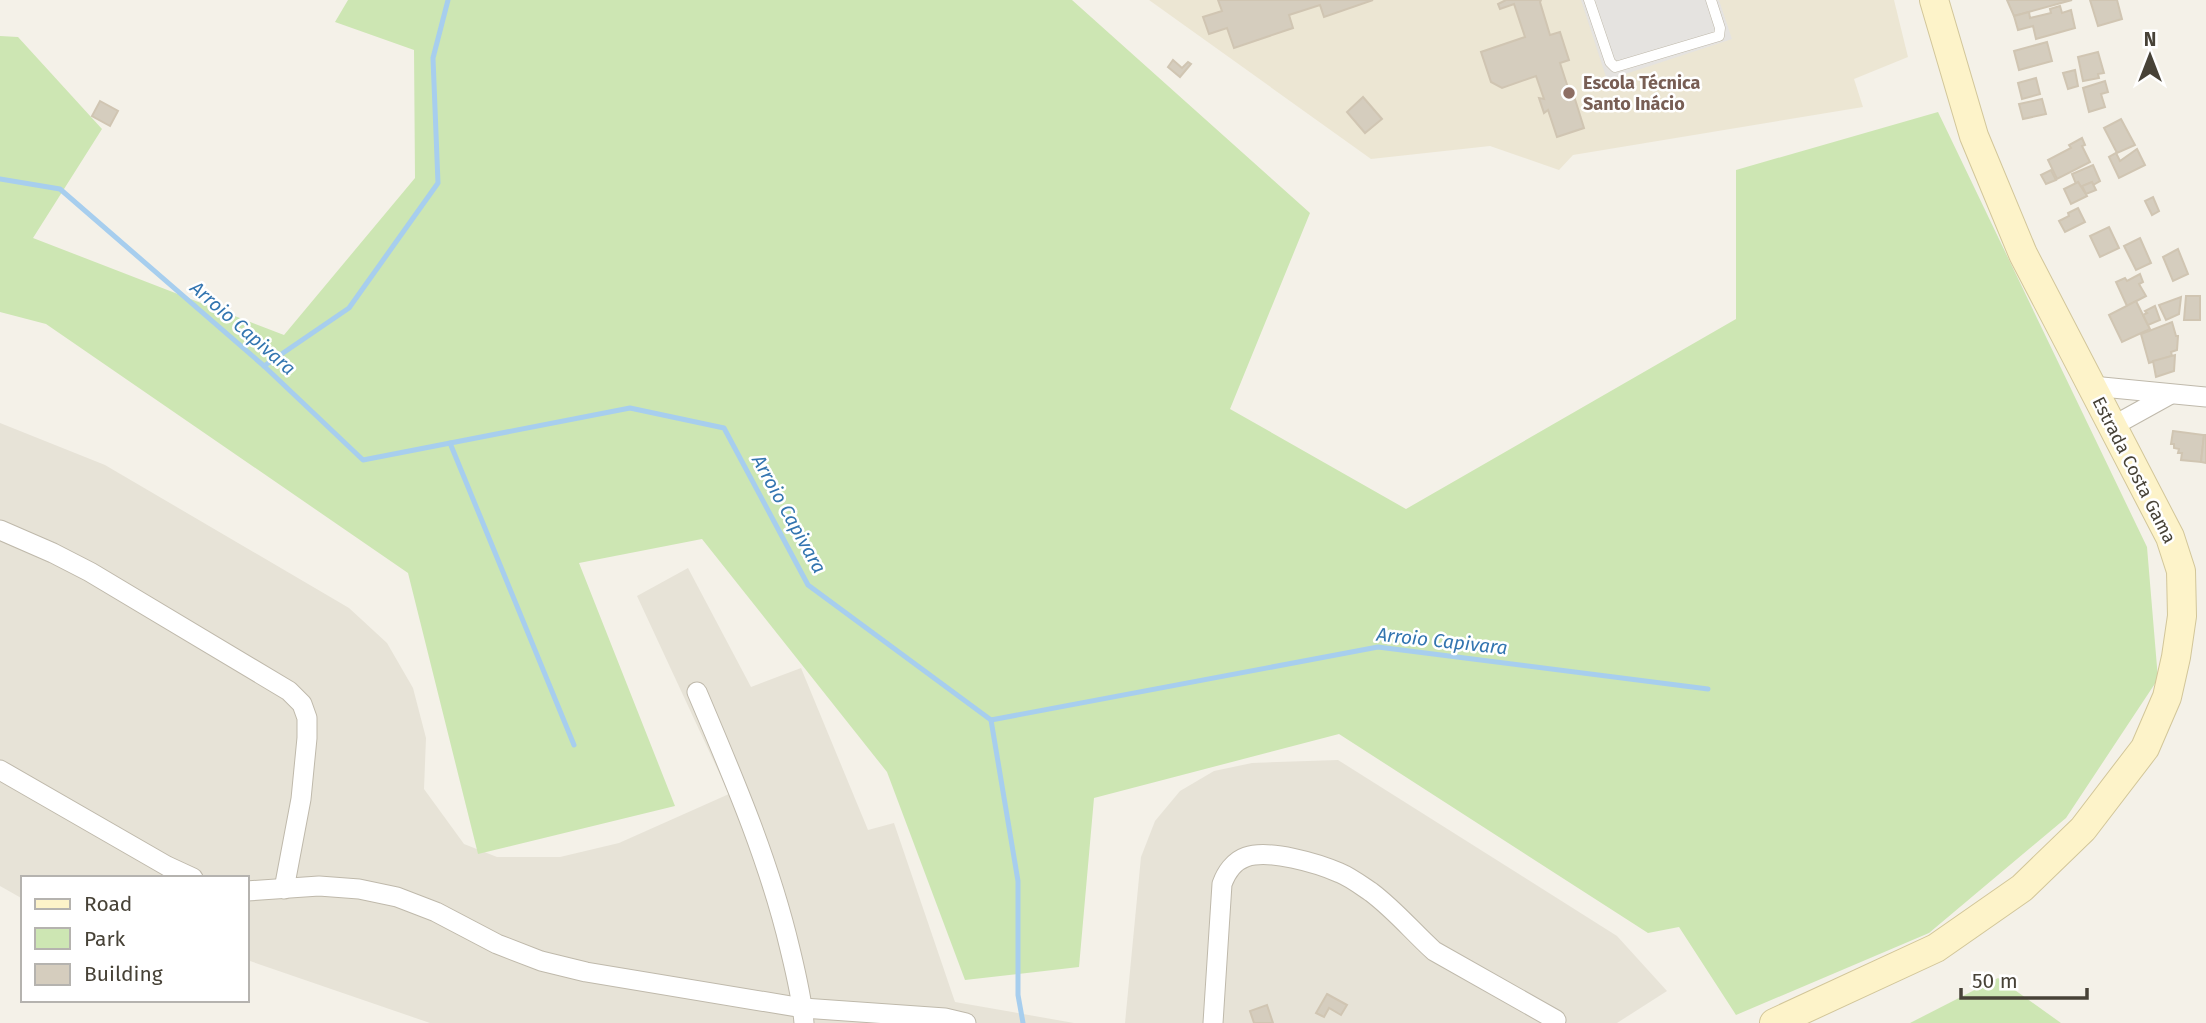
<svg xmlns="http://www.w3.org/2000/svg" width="2206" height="1023" font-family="'Fira Sans',sans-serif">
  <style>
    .residential { fill: #e7e3d7 }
    .education { fill: #ece6d3 }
    .green { fill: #cde6b3 }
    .parking { fill: #e5e3e0 }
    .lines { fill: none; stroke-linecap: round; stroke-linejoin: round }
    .stream { stroke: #a7ceee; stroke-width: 5 }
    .building { fill: #d5cdbe; stroke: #d0c5b2; stroke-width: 2 }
    .service-casing { stroke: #bfb9ab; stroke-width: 11 }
    .minor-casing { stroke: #bfb9ab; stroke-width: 21 }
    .secondary-casing { stroke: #d2c699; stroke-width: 30 }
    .service { stroke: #fff; stroke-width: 10 }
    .minor { stroke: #fff; stroke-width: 19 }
    .secondary { stroke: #fdf3c9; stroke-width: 28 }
    .education-dot { fill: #8d6e63; stroke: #fff; stroke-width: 2.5 }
    .labels { text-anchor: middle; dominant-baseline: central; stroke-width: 5; stroke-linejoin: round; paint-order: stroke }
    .education-label { font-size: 18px; font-weight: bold; fill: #785e54; stroke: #fff; text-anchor: start }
    .street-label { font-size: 18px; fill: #474237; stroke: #fff }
    .water-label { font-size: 19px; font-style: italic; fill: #3375b0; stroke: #fff }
  </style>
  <rect width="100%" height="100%" fill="#f4f1e8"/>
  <!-- residential -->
  <g class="residential">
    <polygon points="0,423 105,465 349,608 387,643 413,688 426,738 424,789 464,844 497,857 560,857 619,843 729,794 637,596 688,568 751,687 801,668 868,830 894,823 955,1002 1074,1023 430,1023 247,960 247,878 23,878 23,899 0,886"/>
    <polygon points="1338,760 1617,936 1667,991 1617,1023 1125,1023 1141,857 1155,821 1180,791 1214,771 1252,763"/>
  </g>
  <!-- education -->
  <polygon class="education" points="1149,0 1894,0 1908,57 1854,79 1863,107 1573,155 1559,170 1490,146 1371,159"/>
  <!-- green -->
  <g class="green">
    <polygon points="348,0 1072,0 1310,213 1230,409 1406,509 1736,319 1736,170 1938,112 2147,547 2158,679 2066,818 1929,933 1736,1015 1679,927 1648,933 1339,734 1094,798 1079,967 965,980 887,772 702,539 579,563 675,806 478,854 408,573 46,324 0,312 0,36 18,37 102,129 33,238 284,335 415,178 414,50 335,22"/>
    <polygon points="1998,978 2061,1023 1910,1023"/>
  </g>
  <!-- parking -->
  <polygon class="parking" points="1581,0 1719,0 1732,39 1607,80"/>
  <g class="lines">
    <!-- stream -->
    <g class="stream">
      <polyline points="0,179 60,189 264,366 363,460 630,408 724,428 808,585 991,720 1378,647 1708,689"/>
      <polyline points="264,366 349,308 438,183 433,58 448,0"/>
      <polyline points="450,443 574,745"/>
      <polyline points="991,720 1018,881 1018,995 1023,1023"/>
    </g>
  </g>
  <!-- building -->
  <g class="building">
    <polygon points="1218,0 1373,0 1324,17 1320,5 1289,15 1293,28 1234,48 1227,28 1209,34 1203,17 1222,11"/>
    <polygon points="1506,0 1541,0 1540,2 1550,35 1560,32 1569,60 1560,63 1571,97 1574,96 1584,128 1557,137 1548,110 1544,113 1539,98 1544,99 1536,76 1502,88 1491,82 1481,52 1525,37 1514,4 1500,9 1498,4"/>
    <polygon points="2007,0 2072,0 2014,16"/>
    <polygon points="2090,0 2117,0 2122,19 2098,26"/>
    <polygon points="2060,6 2062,13 2071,10 2075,28 2036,39 2033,26 2018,30 2014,16 2029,12 2030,18 2051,13 2050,9"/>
    <polygon points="2047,42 2052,61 2019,70 2014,51"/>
    <polygon points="2098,52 2104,73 2098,74 2099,78 2083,81 2078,57"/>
    <polygon points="1173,60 1182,68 1188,62 1191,64 1180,77 1168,67"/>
    <polygon points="2075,70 2078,86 2068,89 2063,73"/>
    <polygon points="2036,78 2040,94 2022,99 2018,83"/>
    <polygon points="2105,81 2108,92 2101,94 2105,107 2089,112 2083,88"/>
    <polygon points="1363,97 1382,119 1365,133 1347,112"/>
    <polygon points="2042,99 2046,114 2023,119 2019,104"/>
    <polygon points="100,101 118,111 110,126 92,116"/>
    <polygon points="2121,119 2135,145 2117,153 2104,128"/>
    <polygon points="2082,138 2085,145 2082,146 2090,162 2057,179 2048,160 2071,148 2069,145"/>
    <polygon points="2137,149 2145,165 2119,178 2109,157 2116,153 2120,161"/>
    <polygon points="2093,165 2100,181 2093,185 2092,182 2081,187 2078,182 2076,184 2072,174"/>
    <polygon points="2051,170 2056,180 2046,184 2041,175"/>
    <polygon points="2078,182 2087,196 2071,204 2064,189"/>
    <polygon points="2092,182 2096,190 2086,194 2082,186"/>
    <polygon points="2153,197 2159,211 2152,215 2145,201"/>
    <polygon points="2078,208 2085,222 2065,232 2059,221 2069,216 2068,213"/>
    <polygon points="2109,227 2119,248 2100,257 2090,236"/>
    <polygon points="2140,238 2151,263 2136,270 2124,246"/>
    <polygon points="2178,249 2188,274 2173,281 2163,257"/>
    <polygon points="2140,274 2143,282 2139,284 2146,296 2127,306 2116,282 2125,278 2127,281"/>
    <polygon points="2186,296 2200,296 2200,320 2184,320"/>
    <polygon points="2181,297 2179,314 2166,320 2159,305"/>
    <polygon points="2136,301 2150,329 2122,342 2109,315"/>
    <polygon points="2155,306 2160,320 2148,325 2143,315 2147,313 2145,311"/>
    <polygon points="2172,322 2176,336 2178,336 2177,350 2171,352 2172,356 2149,363 2141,334"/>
    <polygon points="2175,355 2174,371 2156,377 2153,361"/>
    <polygon points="2173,431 2204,435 2201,462 2181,460 2182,453 2178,453 2179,449 2174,448 2174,444 2171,444"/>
    <polygon points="2204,435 2206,435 2206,463 2201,462"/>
    <polygon points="1327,994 1347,1005 1341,1015 1329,1008 1324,1017 1316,1013"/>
    <polygon points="1267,1005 1273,1023 1254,1023 1250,1011"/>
  </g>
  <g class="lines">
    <defs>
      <polyline id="service" points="1589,0 1610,62 1615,67 1719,36 1720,28 1711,0"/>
      <g id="minor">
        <polyline points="2092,386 2206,397"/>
        <polyline points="2113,426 2169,395"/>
        <polyline points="0,530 53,553 90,572 289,691 302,704 307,718 307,738 301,799 284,889"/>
        <path d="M697 692C733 777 769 860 790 949 796 974 802 998 804 1023"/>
        <polyline points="0,770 167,866 193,878"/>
        <polyline points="247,891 319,886 359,889 397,897 436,912 497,944 541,961 586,972 803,1008 945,1018 966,1023"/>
        <path d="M1213 1023 1222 884C1226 873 1234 861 1246 857 1269 849 1317 863 1340 873 1350 877 1362 886 1371 892 1395 910 1413 932 1434 951L1556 1020"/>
      </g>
      <polyline id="secondary" points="1774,1023 1936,948 2022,888 2083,829 2145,748 2167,697 2176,657 2182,616 2181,571 2170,537 2023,254 1974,136 1934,0"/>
    </defs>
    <!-- service casing -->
    <use href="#service" class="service-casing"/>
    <!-- minor casing -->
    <use href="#minor" class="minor-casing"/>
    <!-- secondary casing -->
    <use href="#secondary" class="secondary-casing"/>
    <!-- service -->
    <use href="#service" class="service"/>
    <!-- minor -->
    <use href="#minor" class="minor"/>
    <!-- secondary -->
    <use href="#secondary" class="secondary"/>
  </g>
  <!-- markers -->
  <circle class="education-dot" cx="1569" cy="93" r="7"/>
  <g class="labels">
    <!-- education labels -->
    <g class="education-label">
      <text x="1583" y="83">Escola Técnica<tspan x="1583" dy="21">Santo Inácio</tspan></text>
    </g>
    <!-- street labels -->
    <g class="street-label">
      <text transform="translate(2134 470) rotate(63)">Estrada Costa Gama</text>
    </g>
    <!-- water labels -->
    <g class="water-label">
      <text transform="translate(243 328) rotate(41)">Arroio Capivara</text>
      <text transform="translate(789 514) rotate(61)">Arroio Capivara</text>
      <text transform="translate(1442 641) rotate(6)">Arroio Capivara</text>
    </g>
  </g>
  <!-- legend -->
  <rect x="21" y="876" width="228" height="126" fill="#ffffff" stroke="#b5b3af" stroke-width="2"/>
  <rect x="35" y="899" width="35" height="10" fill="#fdf3c9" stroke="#b5b3af" stroke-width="2"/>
  <text x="84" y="911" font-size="21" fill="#474237">Road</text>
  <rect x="35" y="928" width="35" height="21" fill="#cde6b3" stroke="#b5b3af" stroke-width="2"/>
  <text x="84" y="946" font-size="21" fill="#474237">Park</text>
  <rect x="35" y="964" width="35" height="21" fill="#d5cdbe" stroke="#b5b3af" stroke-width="2"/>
  <text x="84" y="981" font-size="21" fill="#474237">Building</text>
  <!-- north arrow -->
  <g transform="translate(2150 56)" stroke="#ffffff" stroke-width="5" paint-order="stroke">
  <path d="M0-5L12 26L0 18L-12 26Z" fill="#474237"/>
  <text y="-10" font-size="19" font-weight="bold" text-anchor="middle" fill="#474237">N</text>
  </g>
  <!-- scale -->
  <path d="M1961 988v10h126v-10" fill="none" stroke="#474237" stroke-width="3.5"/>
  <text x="1972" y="988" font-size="21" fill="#474237" stroke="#ffffff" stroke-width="5" paint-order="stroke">50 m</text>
</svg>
